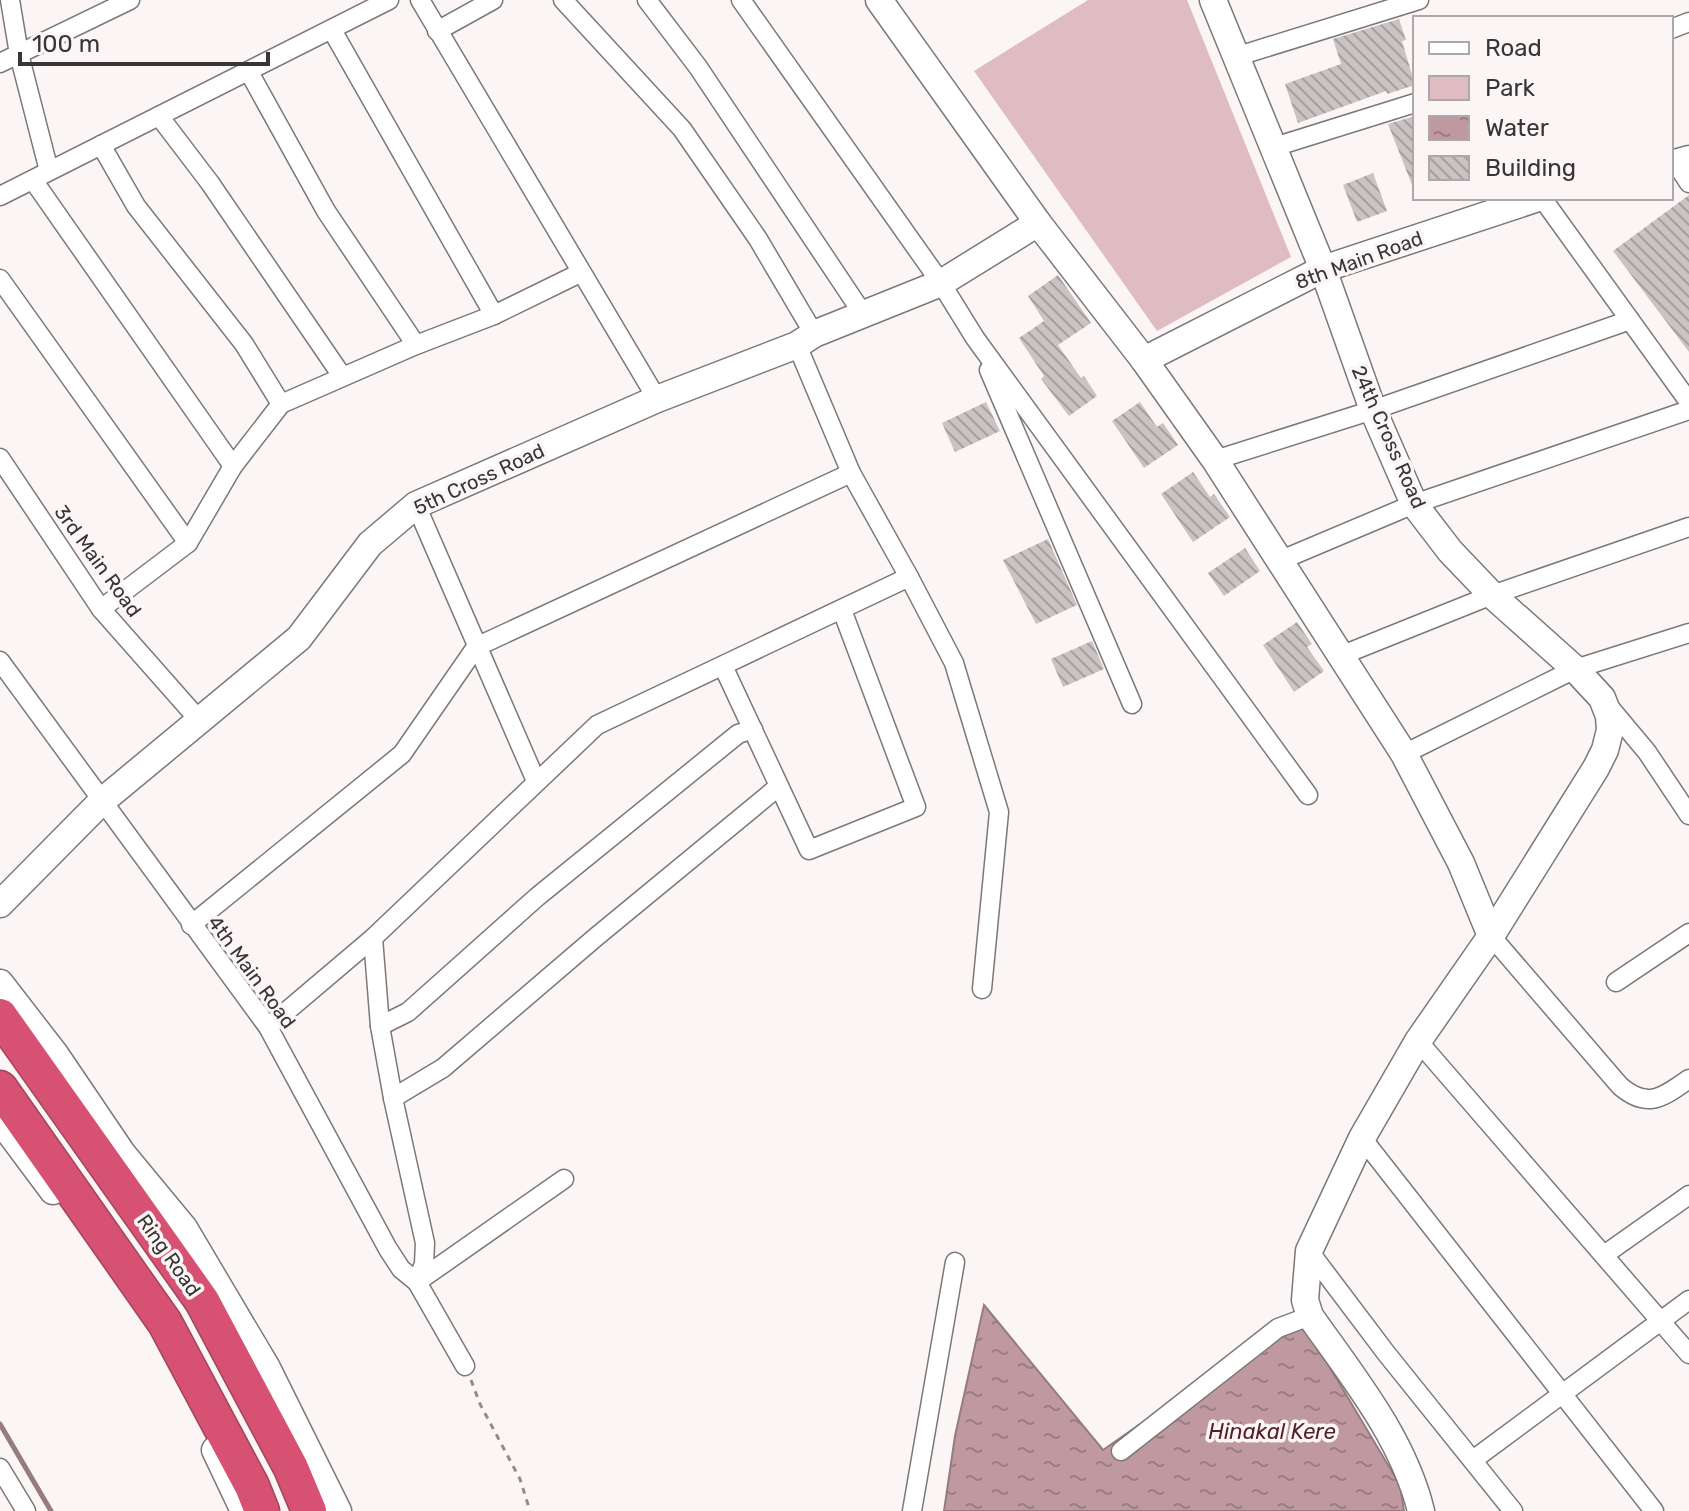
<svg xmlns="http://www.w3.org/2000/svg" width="1689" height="1511" font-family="Rubik,sans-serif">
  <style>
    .park { fill: #dfbcc1 }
    .water { fill: url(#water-ripples); stroke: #967b7f; stroke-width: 2 }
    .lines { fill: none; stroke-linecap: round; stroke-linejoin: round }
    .stream { stroke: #967b7f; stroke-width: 5 }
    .building { fill: url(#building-back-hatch) }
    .street-casing { stroke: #7d7878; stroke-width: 21 }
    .secondary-casing { stroke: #7d7878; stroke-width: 29 }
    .highway-casing { stroke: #9f475d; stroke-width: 37 }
    .path { stroke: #908c8d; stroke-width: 3; stroke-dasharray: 6 6; stroke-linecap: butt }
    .street { stroke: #fff; stroke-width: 18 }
    .secondary { stroke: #fff; stroke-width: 26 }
    .highway { stroke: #d75173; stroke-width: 34 }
    .labels { text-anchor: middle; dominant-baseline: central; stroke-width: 7; stroke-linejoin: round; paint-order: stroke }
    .street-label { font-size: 20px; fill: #373535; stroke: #fcf5f6 }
    .water-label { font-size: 22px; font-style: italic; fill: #521f2b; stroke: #fcf5f6 }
  </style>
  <defs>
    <pattern id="water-ripples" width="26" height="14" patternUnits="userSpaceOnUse" patternTransform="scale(2)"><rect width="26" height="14" fill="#bf999f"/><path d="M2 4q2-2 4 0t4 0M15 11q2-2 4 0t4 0" fill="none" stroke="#9c7e82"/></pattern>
    <pattern id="building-back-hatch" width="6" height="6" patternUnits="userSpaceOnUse" patternTransform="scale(2)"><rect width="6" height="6" fill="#cac3c4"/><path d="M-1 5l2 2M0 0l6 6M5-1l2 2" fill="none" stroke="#a59fa0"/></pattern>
  </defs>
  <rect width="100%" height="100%" fill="#fcf5f6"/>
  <!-- park -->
  <polygon class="park" points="1088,0 1187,0 1291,257 1157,331 974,71"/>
  <!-- water -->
  <polygon class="water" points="984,1305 1103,1450 1298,1314 1400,1485 1404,1511 944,1511 955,1436"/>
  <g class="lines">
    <!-- stream -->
    <polyline class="stream" points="0,1424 51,1511"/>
  </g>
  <!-- building -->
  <g class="building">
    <polygon points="1399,19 1406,40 1402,41 1415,85 1387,94 1386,91 1298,123 1285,84 1341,64 1333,39"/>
    <polygon points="1415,116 1415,190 1414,190 1388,124"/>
    <polygon points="1373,173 1387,211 1357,222 1343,185"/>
    <polygon points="1689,195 1689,352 1613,251"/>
    <polygon points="1058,275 1091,323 1058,345 1081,378 1084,376 1097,396 1069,416 1041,379 1044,376 1019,338 1044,321 1028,296"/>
    <polygon points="986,402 1000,431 955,452 942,423"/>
    <polygon points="1140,402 1157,427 1163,423 1178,445 1144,468 1112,421"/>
    <polygon points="1193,472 1210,497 1214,494 1230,517 1193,542 1161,494"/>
    <polygon points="1048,539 1077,605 1036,624 1003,560"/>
    <polygon points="1245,548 1260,571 1224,596 1208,573"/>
    <polygon points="1297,622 1312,644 1307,647 1324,671 1294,692 1263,645"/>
    <polygon points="1092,641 1104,669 1063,687 1051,659"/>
  </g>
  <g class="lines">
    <defs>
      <g id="street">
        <polyline points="10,0 19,54 49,171"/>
        <polyline points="420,0 657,399"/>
        <polyline points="563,0 682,129 758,239 814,334"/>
        <polyline points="647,0 698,67 863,314"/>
        <polyline points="741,0 941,283 975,338 1308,795"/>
        <polyline points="1671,29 1689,22"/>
        <polyline points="332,30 494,315"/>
        <polyline points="437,31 493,0"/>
        <polyline points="1235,57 1419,0"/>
        <polyline points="0,63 130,0"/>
        <polyline points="249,72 326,211 416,345"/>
        <polyline points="159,116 210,183 342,376"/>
        <polyline points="101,145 136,206 244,344 281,404"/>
        <polyline points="1271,148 1415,103"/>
        <polyline points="1675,162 1689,183"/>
        <polyline points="33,180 233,466"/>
        <polyline points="0,196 389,0"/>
        <polyline points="1542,198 1689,402"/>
        <polyline points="0,279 188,543"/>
        <polyline points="989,370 1132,704"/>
        <polyline points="0,458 101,609 199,720"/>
        <polyline points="1215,460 1373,410 1630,320"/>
        <polyline points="416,505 536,781"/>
        <polyline points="1279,561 1414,504 1689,410"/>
        <polyline points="909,577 954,663 999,812 982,989"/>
        <polyline points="101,609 188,543 233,466 281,404 416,345 494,315 580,273"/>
        <polyline points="1340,656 1492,595 1689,527"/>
        <polyline points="0,661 268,1027 388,1249 401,1269 417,1282 465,1366"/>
        <polyline points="723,666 809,850 916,807 842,610"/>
        <polyline points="1606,703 1647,752 1689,815"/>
        <polyline points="1404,754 1575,669 1689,633"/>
        <polyline points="191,925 402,754 476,647 851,473"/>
        <path d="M1491 936 1620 1086C1648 1110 1663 1097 1689 1079"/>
        <polyline points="373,938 380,1026 393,1098 425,1243 424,1264 417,1282"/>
        <polyline points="1616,982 1689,933"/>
        <polyline points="380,1026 408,1012 537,897 738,734 753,729"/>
        <polyline points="268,1027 373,938 597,725 909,577 851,473 797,345"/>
        <polyline points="1418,1041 1689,1354"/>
        <polyline points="393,1098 443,1068 596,937 778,787"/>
        <polyline points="1362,1138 1654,1511"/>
        <polyline points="1309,1251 1386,1353 1513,1511"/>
        <polyline points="1604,1255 1689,1195"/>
        <polyline points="417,1282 564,1179"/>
        <polyline points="1121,1451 1278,1328 1310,1316"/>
        <polyline points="1473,1460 1689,1300"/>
        <polyline points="0,1468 26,1511"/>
        <polyline points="912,1511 955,1262"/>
      </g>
      <g id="secondary">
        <polyline points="879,0 1038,223 1144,360 1215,460 1404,754 1461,863 1491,936"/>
        <path d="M1213 0 1323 269 1373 410 1414 504 1450 551 1492 595 1575 669 1602 698 1609 716 1610 730 1605 750 1596 768 1491 936 1418 1041 1362 1138 1309 1251 1305 1300 1310 1316C1353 1377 1403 1438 1421 1511"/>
        <polyline points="1671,164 1689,159"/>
        <polyline points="1144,360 1323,269 1538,198"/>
        <polyline points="0,904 101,802 299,638 370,544 416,505 657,399 797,345 814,334 941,283 1038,223"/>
        <polyline points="0,983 55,1054 122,1153 184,1228 267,1368 338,1511"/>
        <polyline points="0,1120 53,1191"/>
        <polyline points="215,1450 244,1511"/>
      </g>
      <g id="highway">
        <polyline points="0,1016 202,1301 291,1468 309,1511"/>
        <polyline points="0,1088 165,1323 252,1486 262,1511"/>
      </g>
    </defs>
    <!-- street casing -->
    <use href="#street" class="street-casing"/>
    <!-- secondary casing -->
    <use href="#secondary" class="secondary-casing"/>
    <!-- highway casing -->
    <use href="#highway" class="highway-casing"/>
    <!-- path -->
    <polyline class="path" points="471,1380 480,1404 520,1479 530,1511"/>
    <!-- street -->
    <use href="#street" class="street"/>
    <!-- secondary -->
    <use href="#secondary" class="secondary"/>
    <!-- highway -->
    <use href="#highway" class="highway"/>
  </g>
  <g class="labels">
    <!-- street labels -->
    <g class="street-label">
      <text transform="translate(1359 260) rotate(-20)">8th Main Road</text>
      <text transform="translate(1389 437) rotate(66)">24th Cross Road</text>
      <text transform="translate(479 479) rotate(-25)">5th Cross Road</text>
      <text transform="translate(98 561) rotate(54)">3rd Main Road</text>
      <text transform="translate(252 972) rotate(54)">4th Main Road</text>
      <text transform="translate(169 1255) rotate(55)">Ring Road</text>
    </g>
    <!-- water labels -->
    <g class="water-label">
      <text x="1272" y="1431">Hinakal Kere</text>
    </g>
  </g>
  <!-- legend -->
  <rect x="1413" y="16" width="260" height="184" fill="#fcf5f6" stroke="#ada8a9" stroke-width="2"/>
  <rect x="1429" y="42" width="40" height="12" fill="#ffffff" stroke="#ada8a9" stroke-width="2"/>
  <text x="1485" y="56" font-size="24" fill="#373535">Road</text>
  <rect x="1429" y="76" width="40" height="24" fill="#dfbcc1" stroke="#ada8a9" stroke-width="2"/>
  <text x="1485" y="96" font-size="24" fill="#373535">Park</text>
  <rect x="1429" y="116" width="40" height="24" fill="url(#water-ripples)" stroke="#ada8a9" stroke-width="2"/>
  <text x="1485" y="136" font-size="24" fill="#373535">Water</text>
  <rect x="1429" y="156" width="40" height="24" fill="url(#building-back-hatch)" stroke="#ada8a9" stroke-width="2"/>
  <text x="1485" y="176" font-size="24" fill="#373535">Building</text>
  <!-- scale -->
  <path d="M20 52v12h248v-12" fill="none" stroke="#373535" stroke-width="4"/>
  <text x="32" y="52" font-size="24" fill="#373535" stroke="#fcf5f6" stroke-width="6" paint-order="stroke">100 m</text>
</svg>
